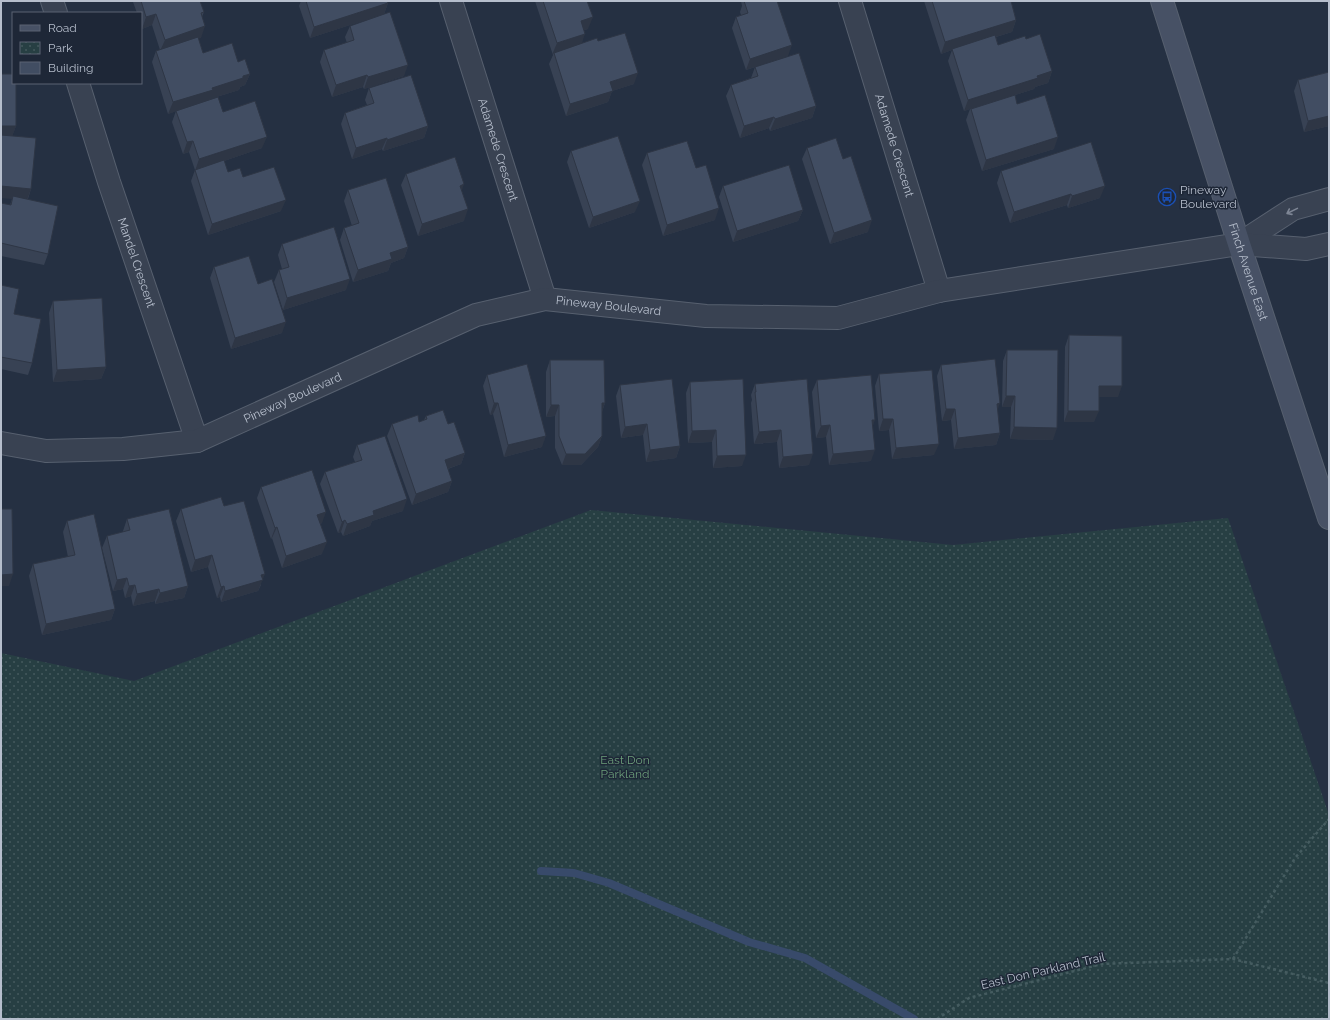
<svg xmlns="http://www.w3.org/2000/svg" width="1330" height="1020" font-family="Raleway,sans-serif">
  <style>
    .park { fill: url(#park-dots) }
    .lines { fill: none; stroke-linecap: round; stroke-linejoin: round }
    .stream { stroke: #384a6a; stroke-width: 8 }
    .street-casing { stroke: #57606f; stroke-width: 24 }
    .secondary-casing { stroke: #57606f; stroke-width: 24 }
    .path { stroke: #455c60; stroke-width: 2.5; stroke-dasharray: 3 3; stroke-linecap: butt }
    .street { stroke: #394252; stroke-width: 22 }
    .secondary { stroke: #475165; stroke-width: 22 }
    .wall { fill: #384254 }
    .shaded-wall { fill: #2e3645 }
    .building { fill: #414d62; stroke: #2e3645 }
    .oneway { stroke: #7e8695 }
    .labels { text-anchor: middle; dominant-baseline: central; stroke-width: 3; stroke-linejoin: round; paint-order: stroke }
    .street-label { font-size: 12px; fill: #b6becc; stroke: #1e2737 }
    .poi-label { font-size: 12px; fill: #b6becc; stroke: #1e2737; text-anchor: start }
    .park-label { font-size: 12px; fill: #6c9e7a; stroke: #1e2737 }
  </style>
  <defs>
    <pattern id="park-dots" width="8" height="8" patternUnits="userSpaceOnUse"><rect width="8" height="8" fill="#273f43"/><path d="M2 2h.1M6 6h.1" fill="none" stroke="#44595d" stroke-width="1.8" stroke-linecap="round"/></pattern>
  </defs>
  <rect width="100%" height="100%" fill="#253042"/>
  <!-- park -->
  <polygon class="park" points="591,510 953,545 1228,518 1329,815 1329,1019 1,1019 1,653 134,681"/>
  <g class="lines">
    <!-- stream -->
    <polyline class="stream" points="541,871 574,873 609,883 749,942 805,958 914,1019"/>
    <defs>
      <g id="street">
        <polyline points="52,1 56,13"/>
        <path id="s1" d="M451 1 545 299"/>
        <path id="s2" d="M850 1 939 291"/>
        <path id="s3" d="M78 83 109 182 197 441"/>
        <polyline points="1239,244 1293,209 1329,199"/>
        <path id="s4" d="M1 443 46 451 123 449 197 441 476 315 545 299 706 316 838 318 939 291 1239 244 1306 249 1329 244"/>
      </g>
      <g id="secondary">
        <path id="s5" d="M1162 1 1239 244 1329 518"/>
      </g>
    </defs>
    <!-- street casing -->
    <use href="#street" class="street-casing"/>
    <!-- secondary casing -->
    <use href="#secondary" class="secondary-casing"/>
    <!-- path -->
    <g class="path">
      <polyline points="1233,959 1295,858 1329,819"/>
      <polyline points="937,1019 969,998 1102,964 1233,959 1329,983"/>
    </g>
    <!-- street -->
    <use href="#street" class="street"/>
    <!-- secondary -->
    <use href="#secondary" class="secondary"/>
  </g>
  <!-- wall -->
  <g class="wall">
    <polygon points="134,1 200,1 204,12 202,17 201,38 198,38 203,53 238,62 250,74 245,85 240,87 239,90 210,99 262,148 224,161 228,172 243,177 281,211 208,235 191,181 195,170 189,152 183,154 172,122 176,111 168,114 152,62 156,51 160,50 152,25 142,29 141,26 141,13 137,13 133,2"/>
    <polygon points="301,1 387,1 388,3 384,14 310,38 299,6"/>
    <polygon points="535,1 587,1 588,29 584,30 582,43 598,41 634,84 612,91 608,102 566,116 549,64 553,55"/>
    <polygon points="741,1 777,1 788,56 758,66 816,106 812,118 770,131 769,128 740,138 726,96 731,85 751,78 755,67 746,70 732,28 736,17 741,15 740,12 742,6"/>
    <polygon points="924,1 1011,1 1016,20 1012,32 996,37 998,45 1026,39 1052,71 1048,83 1035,87 1034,89 1015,95 1017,104 1054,149 982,171 966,120 970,109 964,111 948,61 952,50 941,54"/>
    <polygon points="350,26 404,76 364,89 363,87 332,97 320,62 324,50 347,43 345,37"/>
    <polygon points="1329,72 1329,126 1304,132 1294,91 1298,80"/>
    <polygon points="1,74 16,126 12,136 31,189 28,199 48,254 44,265 1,256 1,203 10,205 12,199"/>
    <polygon points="369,88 428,126 424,138 383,151 382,149 352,159 341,124 345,113 367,105 365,100"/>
    <polygon points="807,148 868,232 830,244 802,159"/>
    <polygon points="571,151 635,212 589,228 567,162"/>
    <polygon points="647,153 696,168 715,220 663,236 642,165"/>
    <polygon points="1001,171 1100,198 1068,208 1067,205 1010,223 997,183"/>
    <polygon points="406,174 462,191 464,221 418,236 401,185"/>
    <polygon points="723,186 803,210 798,221 733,242 719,197"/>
    <polygon points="348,190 408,247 404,258 391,263 388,271 353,282 340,240 344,228 352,226 344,201"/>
    <polygon points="282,244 346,290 283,310 274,282 279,270 282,269 278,255"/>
    <polygon points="214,267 258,284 282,333 231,349 210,278"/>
    <polygon points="1,285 14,314 32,363 28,375 1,369"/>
    <polygon points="53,301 106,367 101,379 53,382 49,313"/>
    <polygon points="1069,335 1118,397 1099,397 1094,422 1064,422 1065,347"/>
    <polygon points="1007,350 1053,440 1010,439 1011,407 1002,407 1003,361"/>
    <polygon points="550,360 605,403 602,412 602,436 598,447 581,465 562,465 555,448 555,416 546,417 546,372"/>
    <polygon points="941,365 997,410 1000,433 996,445 954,449 951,420 942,421 937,376"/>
    <polygon points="879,374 934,455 892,459 889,430 879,431 875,386"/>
    <polygon points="487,375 542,447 504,457 493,414 490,415 483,386"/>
    <polygon points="817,380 872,426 871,461 829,465 826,437 816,438 812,392"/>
    <polygon points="690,382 742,466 713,468 712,442 688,443 686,393"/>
    <polygon points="755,384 809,465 779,468 777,442 754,444 751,403 752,400 751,395"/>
    <polygon points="620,385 680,446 676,458 646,462 643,435 621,438 616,396"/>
    <polygon points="426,416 448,424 465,453 461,464 448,469 452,481 448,492 412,505 387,436 392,424 419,422 424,420"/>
    <polygon points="357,445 403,511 372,521 370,526 343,536 341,532 338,533 320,484 325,472 355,462 353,457"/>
    <polygon points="261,487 322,523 320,524 322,554 282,568 272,538 271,539 257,498"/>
    <polygon points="224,506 261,585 258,591 221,602 220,597 217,598 208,567 191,572 176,521 181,509"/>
    <polygon points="127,519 188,586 184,598 155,604 155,601 133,606 131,596 125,598 123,589 113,591 102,548 107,536 123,532 123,531"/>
    <polygon points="67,521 115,609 111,620 42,635 29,576 33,564 68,557 63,532"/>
  </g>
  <!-- shaded-wall -->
  <g class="shaded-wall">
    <polygon points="388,3 384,14 310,38 314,27"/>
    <polygon points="156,14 152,25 142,29 146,17"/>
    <polygon points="593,17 588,29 577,32 581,21"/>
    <polygon points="1016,20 1012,32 952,50 952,49 952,50 941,54 945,42"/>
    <polygon points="205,26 201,38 160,51 165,40"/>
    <polygon points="585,34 581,45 554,53 552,55 557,43"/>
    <polygon points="792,45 788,56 746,70 750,59"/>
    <polygon points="408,65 404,76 364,89 368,77"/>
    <polygon points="1052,71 1048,83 1035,87 1034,89 964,111 968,100 1037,76"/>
    <polygon points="638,73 634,84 612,91 608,102 566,116 570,104 610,82"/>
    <polygon points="250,74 245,85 240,87 239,90 210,99 209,101 168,114 173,102"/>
    <polygon points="367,75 363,87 332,97 336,85"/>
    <polygon points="816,106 812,118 770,131 775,119"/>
    <polygon points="1329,116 1329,126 1304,132 1308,121"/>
    <polygon points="774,117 769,128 740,138 744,126"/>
    <polygon points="1,126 16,126 12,137 1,137"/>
    <polygon points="428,126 424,138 383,151 387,140"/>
    <polygon points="267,137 262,148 195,171 199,159"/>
    <polygon points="1058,137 1054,149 982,171 986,160"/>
    <polygon points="387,138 382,149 352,159 356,148"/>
    <polygon points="193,141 189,152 183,154 187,142"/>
    <polygon points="464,184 460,196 460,186"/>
    <polygon points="1,186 31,189 27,200 13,196 12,199 1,198"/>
    <polygon points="1105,186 1100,198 1068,208 1072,196"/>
    <polygon points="1071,194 1067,205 1010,223 1014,212"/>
    <polygon points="286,200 281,211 208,235 212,224"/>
    <polygon points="640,201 635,212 589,228 593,217"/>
    <polygon points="719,208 715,220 663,236 667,225"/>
    <polygon points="468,209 464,221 418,236 422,224"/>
    <polygon points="803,210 798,221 733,242 737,231"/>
    <polygon points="872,220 868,232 830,244 834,233"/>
    <polygon points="408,247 404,258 391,263 388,271 353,282 358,270 390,253"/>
    <polygon points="350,279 346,290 283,310 287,298"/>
    <polygon points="286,322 282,333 231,349 235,338"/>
    <polygon points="106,367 101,379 53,382 57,370"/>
    <polygon points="1099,386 1122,386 1118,397 1094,397"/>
    <polygon points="1006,396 1015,396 1011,407 1002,407"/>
    <polygon points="494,403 498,403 493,414 490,415"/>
    <polygon points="602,403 605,403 601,414"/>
    <polygon points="1000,403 996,415 997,404"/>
    <polygon points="551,405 559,405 555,416 546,417"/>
    <polygon points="946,409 955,409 951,420 942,421"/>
    <polygon points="1068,411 1099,411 1094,422 1064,422"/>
    <polygon points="883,419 893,419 889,430 879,431"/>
    <polygon points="872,420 875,420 871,431"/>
    <polygon points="647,424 643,435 621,438 625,427"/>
    <polygon points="830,425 826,437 816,438 821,426"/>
    <polygon points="1014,427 1057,428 1053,440 1010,439"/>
    <polygon points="716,430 712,442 688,443 692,431"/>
    <polygon points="781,430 777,442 754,444 759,432"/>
    <polygon points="1000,433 996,445 954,449 958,438"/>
    <polygon points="546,436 542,447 504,457 508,445"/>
    <polygon points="602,436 598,447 581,465 562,465 566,454"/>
    <polygon points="939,444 934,455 892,459 896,448"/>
    <polygon points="680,446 676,458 646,462 650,450"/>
    <polygon points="875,450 871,461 829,465 833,454"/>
    <polygon points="465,453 461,464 441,471 445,460"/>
    <polygon points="813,454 809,465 779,468 783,457"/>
    <polygon points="746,455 742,466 713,468 717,456"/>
    <polygon points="452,481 448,492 412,505 416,494"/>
    <polygon points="407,499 403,511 372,521 370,526 343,536 347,524 373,511"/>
    <polygon points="326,512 322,523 313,526 317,515"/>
    <polygon points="345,520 341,532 338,533 342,522"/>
    <polygon points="277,527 272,538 271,539 275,528"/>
    <polygon points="327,542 322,554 282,568 286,556"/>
    <polygon points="212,555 208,567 191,572 195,560"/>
    <polygon points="13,574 9,586 1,586 1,575"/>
    <polygon points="265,574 258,591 221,602 225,591"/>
    <polygon points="127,578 123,589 113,591 117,580"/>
    <polygon points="135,585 131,596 125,598 129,586"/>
    <polygon points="188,586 184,598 155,604 160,593"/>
    <polygon points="224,586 220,597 217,598 221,587"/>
    <polygon points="159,589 155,601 133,606 137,594"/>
    <polygon points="115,609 111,620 42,635 46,624"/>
  </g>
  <!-- building -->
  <g class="building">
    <polygon points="141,1 200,1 204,12 201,13 205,26 165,40 156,14 146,17"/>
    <polygon points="306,1 387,1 388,3 314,27"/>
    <polygon points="543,1 587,1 593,17 581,21 585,34 557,43"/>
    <polygon points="744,1 777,1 792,45 750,59 736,17 748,13"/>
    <polygon points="932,1 1011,1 1016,20 945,42"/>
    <polygon points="390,12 408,65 368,77 367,75 336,85 324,50 354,40 350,26"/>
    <polygon points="625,33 638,73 610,82 613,91 570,104 554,53 597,38 598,41"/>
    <polygon points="1040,34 1052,71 1037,76 1038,78 968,100 952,49 995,35 998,45 1025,36 1026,39"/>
    <polygon points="198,37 203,53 232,43 238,62 245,59 250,74 243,76 243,78 212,88 213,90 173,102 156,51"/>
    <polygon points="799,53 816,106 775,119 774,117 744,126 731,85 758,76 755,67"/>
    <polygon points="1329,72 1329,116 1308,121 1298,80"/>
    <polygon points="1,74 13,74 13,83 16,83 16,126 1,126"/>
    <polygon points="411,75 428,126 387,140 387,138 356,148 345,113 374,103 369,88"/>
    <polygon points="1015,95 1017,104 1045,95 1058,137 986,160 971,109"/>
    <polygon points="218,97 223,112 255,101 267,137 199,159 193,141 187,142 176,111"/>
    <polygon points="1,135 36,138 31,189 1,186"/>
    <polygon points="618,136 640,201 593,217 571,151"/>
    <polygon points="836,138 843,159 851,156 872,220 834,233 807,148"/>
    <polygon points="687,141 696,168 706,165 719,208 667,225 647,153"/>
    <polygon points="1091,142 1105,186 1072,196 1071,194 1014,212 1001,171"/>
    <polygon points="455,157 464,184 460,186 468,209 422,224 406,174"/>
    <polygon points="224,160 228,172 240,168 243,177 274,167 286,200 212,224 195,170"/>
    <polygon points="789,165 803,210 737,231 723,186"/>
    <polygon points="386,178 408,247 390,253 392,259 358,270 344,228 359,223 348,190"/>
    <polygon points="13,196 58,206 48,254 1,243 1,203 11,205"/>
    <polygon points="334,227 350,279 287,298 279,270 289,267 282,244"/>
    <polygon points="249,256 258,284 272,279 286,322 235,338 214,267"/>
    <polygon points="1,285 19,289 14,314 41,319 32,363 1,357"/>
    <polygon points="102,298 106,367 57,370 53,301"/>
    <polygon points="1069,335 1122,336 1122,386 1099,386 1099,411 1068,411"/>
    <polygon points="1007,350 1058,350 1057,428 1014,427 1015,396 1006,396"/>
    <polygon points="995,359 1000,403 997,404 1000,433 958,438 955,409 946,409 941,365"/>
    <polygon points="550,360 604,360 605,403 602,403 602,436 585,454 566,454 559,436 559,405 551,405"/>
    <polygon points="527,364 546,436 508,445 498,403 494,403 487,375"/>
    <polygon points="932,370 939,444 896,448 893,419 883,419 879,374"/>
    <polygon points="871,375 875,420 872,420 875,450 833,454 830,425 821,426 817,380"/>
    <polygon points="672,379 680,446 650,450 647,424 625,427 620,385"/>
    <polygon points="743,379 746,455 717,456 716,430 692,431 690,382"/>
    <polygon points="807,379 813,454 783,457 781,430 759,432 755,392 756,392 755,384"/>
    <polygon points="443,410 448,424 454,422 465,453 445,460 452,481 416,494 392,424 418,415 419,422 427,419 426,416"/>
    <polygon points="385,436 407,499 373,511 374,515 347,524 345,520 342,522 325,472 362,460 357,445"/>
    <polygon points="312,470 326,512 317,515 327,542 286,556 277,527 275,528 261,487"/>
    <polygon points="221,497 224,506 244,501 265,574 261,575 263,580 225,591 224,586 221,587 212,555 195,560 181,509"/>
    <polygon points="1,509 12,509 13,574 1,575"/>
    <polygon points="169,509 188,586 160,593 159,589 137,594 135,585 129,586 127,578 117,580 107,536 130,530 127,519"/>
    <polygon points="94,514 115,609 46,624 33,564 75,555 67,521"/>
  </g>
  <!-- one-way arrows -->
  <defs><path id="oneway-shaft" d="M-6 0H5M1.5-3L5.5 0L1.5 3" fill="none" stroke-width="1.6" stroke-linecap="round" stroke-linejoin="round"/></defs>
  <use class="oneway" href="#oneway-shaft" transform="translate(1292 211) rotate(154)"/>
  <!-- icons -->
  <defs>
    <symbol id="bus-ring" viewBox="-11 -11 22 22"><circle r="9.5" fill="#1e2737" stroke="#1a4fb4" stroke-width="1.5"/><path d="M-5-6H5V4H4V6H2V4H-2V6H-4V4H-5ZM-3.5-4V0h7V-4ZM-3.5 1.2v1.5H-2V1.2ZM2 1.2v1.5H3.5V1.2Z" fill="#1a4fb4"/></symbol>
  </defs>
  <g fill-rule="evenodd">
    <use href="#bus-ring" x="1157" y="187" width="20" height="20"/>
  </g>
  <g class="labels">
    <!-- street labels -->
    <g class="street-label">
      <text stroke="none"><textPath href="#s2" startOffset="151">Adamede Crescent</textPath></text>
      <text stroke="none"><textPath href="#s1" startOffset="156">Adamede Crescent</textPath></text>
      <text stroke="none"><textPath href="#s3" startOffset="189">Mandel Crescent</textPath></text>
      <text stroke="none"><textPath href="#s5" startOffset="284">Finch Avenue East</textPath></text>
      <text stroke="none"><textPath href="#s4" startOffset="638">Pineway Boulevard</textPath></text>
      <text stroke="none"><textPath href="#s4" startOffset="302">Pineway Boulevard</textPath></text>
      <text transform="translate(1043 971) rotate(-13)">East Don Parkland Trail</text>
    </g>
    <!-- poi labels -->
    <g class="poi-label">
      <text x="1180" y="190">Pineway<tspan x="1180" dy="14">Boulevard</tspan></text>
    </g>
    <!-- park labels -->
    <g class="park-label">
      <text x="625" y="760">East Don<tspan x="625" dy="14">Parkland</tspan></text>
    </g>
  </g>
  <!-- border -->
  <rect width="1330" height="1020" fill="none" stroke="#b6becc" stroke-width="4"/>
  <!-- legend -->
  <rect x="12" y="12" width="130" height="72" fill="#1e2737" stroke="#5b6373"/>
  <rect x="20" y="25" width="20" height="6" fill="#475165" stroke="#5b6373"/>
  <text x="48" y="32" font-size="12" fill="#b6becc">Road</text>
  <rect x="20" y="42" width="20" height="12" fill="url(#park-dots)" stroke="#5b6373"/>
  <text x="48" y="52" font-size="12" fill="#b6becc">Park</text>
  <rect x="20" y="62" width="20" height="12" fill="#414d62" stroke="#5b6373"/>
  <text x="48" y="72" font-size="12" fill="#b6becc">Building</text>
</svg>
